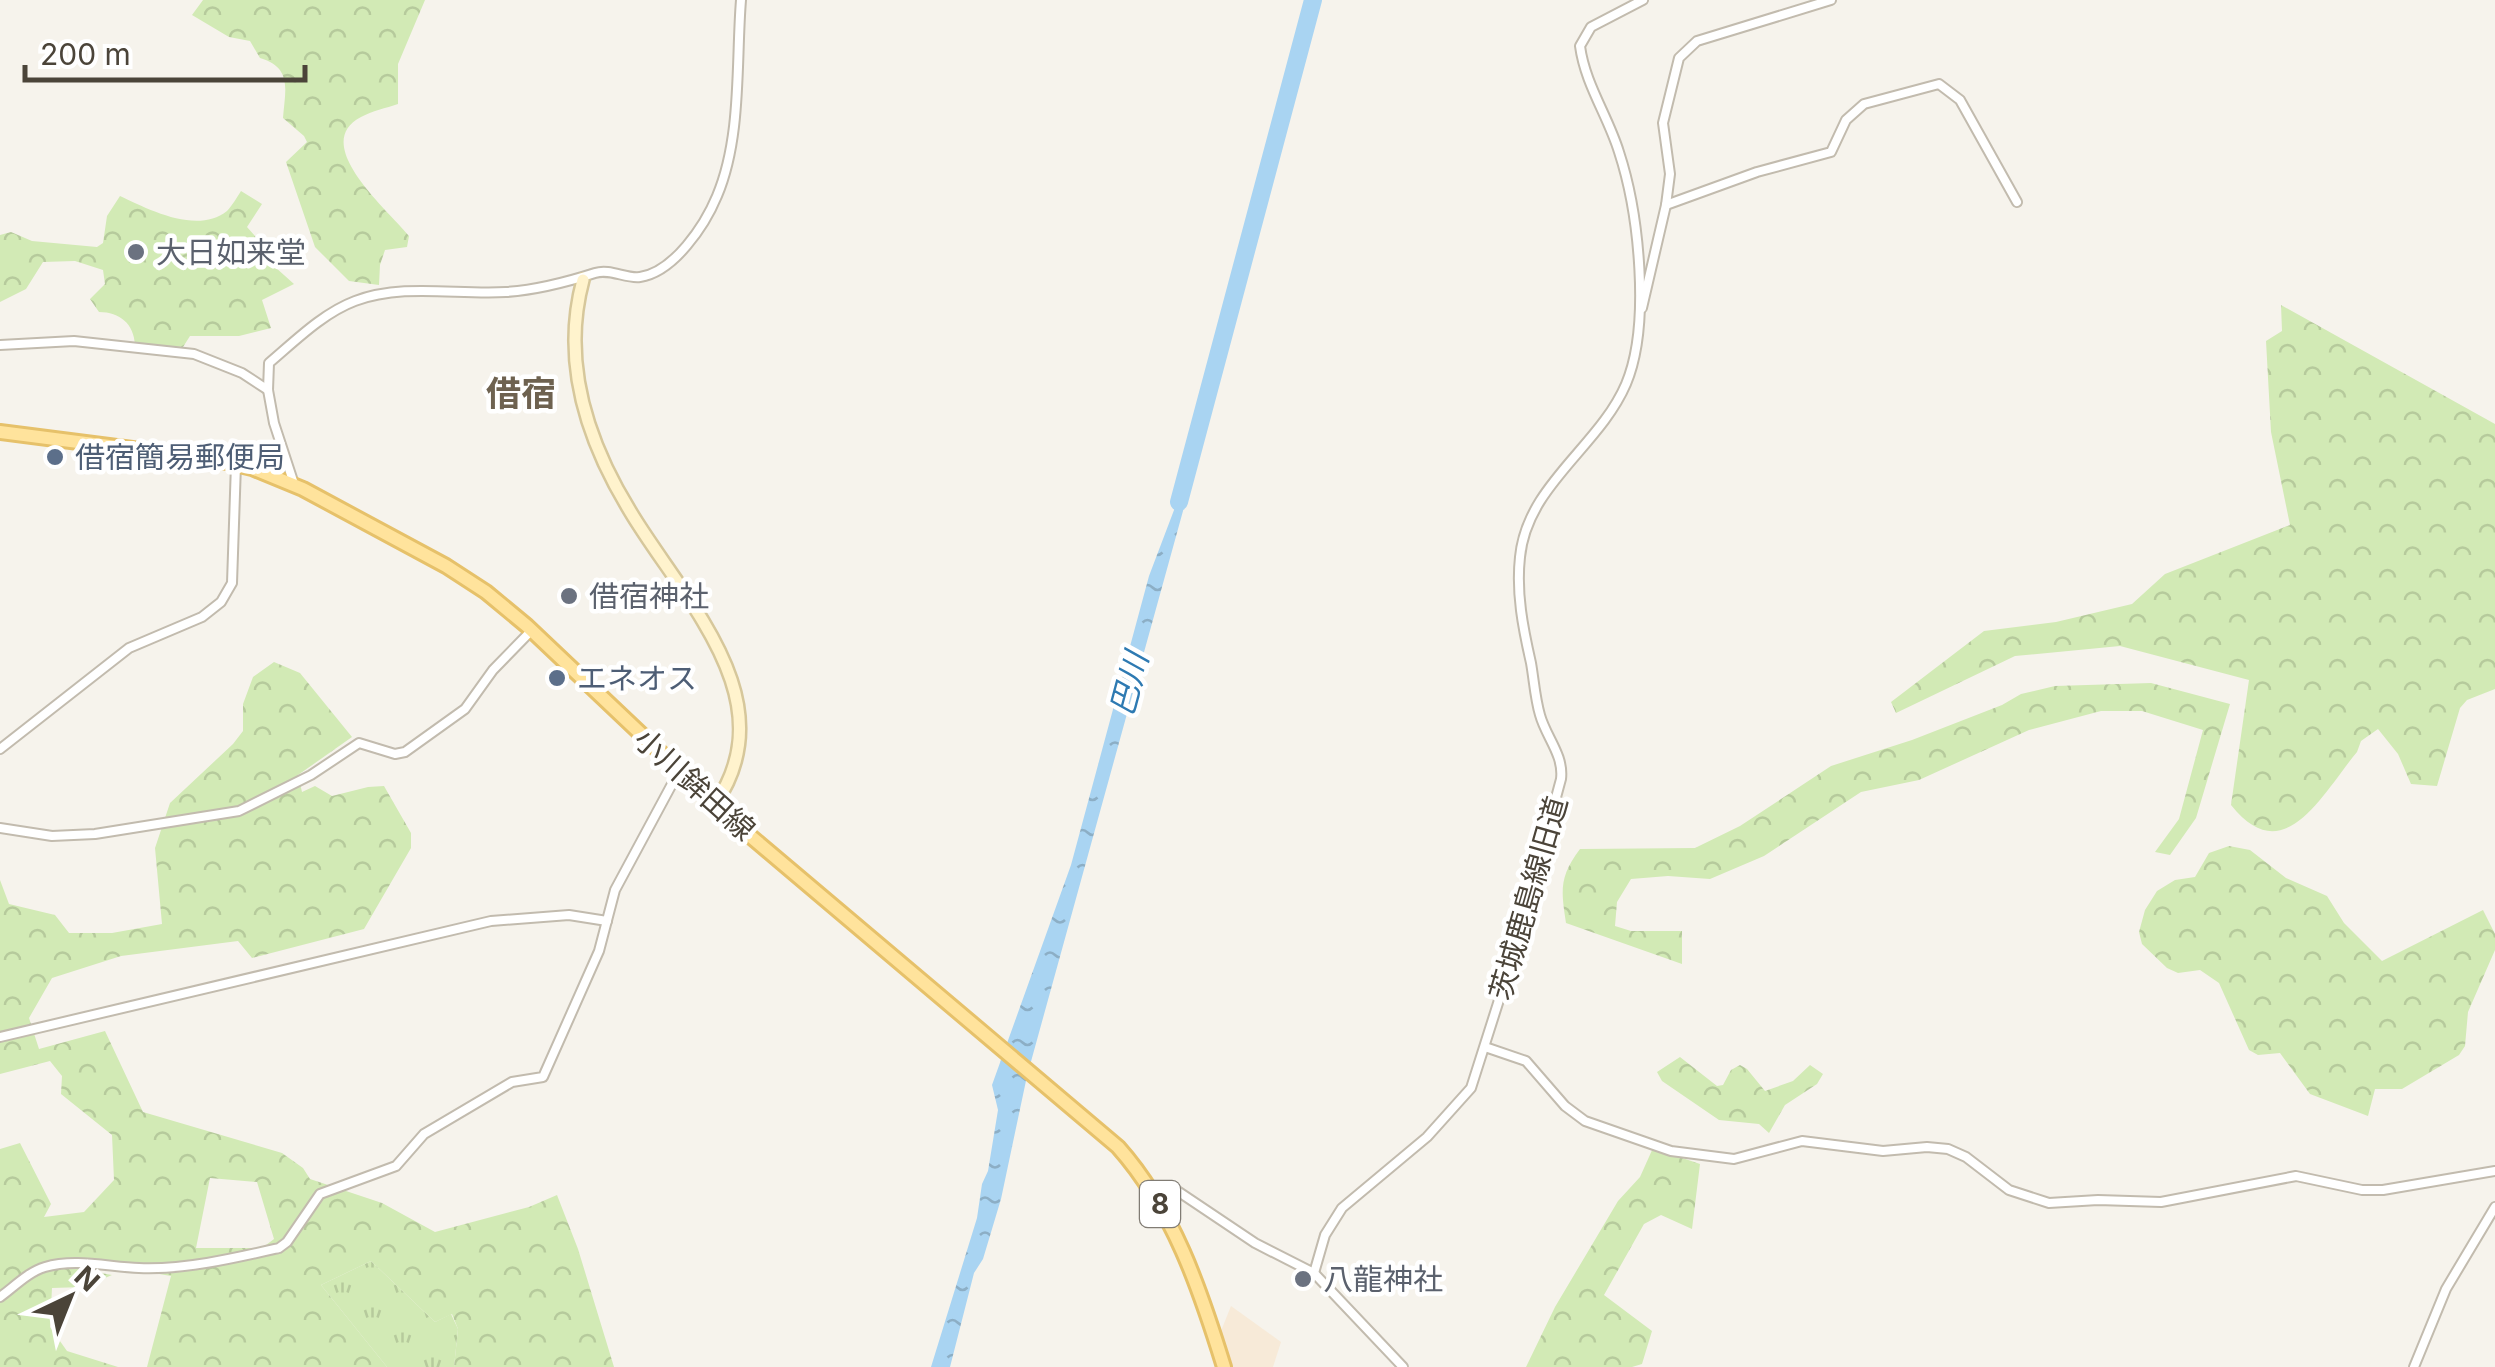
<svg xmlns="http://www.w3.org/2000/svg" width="2495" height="1367" font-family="Inter,'Noto Sans JP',sans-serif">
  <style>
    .commercial { fill: #f7ead8 }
    .grass { fill: url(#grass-tufts) }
    .forest { fill: url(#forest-crowns); fill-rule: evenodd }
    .water { fill: url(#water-ripples) }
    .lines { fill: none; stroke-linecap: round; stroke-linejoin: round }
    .river { stroke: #a9d4f2; stroke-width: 18 }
    .street-casing { stroke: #c2bbae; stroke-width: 12 }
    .secondary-casing { stroke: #d6c79b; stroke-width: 16 }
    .primary-casing { stroke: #e6c16a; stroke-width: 18 }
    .street { stroke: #fff; stroke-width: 8 }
    .secondary { stroke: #fff3cd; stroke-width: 11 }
    .primary { stroke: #ffe39c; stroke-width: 12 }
    .worship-dot { fill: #6b7280; stroke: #fff; stroke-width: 4 }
    .service-dot { fill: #5c6f8a; stroke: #fff; stroke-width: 4 }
    .labels { text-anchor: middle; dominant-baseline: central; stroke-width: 9; stroke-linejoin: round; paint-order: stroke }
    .shield { fill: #fff; stroke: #817c74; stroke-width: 2.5 }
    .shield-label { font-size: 28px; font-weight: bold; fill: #4b4439 }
    .worship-label { font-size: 30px; fill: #5b616d; stroke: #fff; text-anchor: start }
    .service-label { font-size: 30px; fill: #4e5e75; stroke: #fff; text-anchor: start }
    .street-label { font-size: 30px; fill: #4b4439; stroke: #fff }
    .water-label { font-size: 32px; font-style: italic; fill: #2e7ab2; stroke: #fff }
    .quarter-label { font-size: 35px; font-weight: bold; fill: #6e6250; stroke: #fff }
  </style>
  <defs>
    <pattern id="grass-tufts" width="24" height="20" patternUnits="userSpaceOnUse" patternTransform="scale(2.5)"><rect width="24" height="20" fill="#d2eab5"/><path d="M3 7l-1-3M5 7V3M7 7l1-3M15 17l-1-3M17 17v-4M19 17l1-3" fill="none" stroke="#b6ca9c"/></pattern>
    <pattern id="forest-crowns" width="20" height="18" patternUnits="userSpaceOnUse" patternTransform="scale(2.5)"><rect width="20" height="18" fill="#d2eab5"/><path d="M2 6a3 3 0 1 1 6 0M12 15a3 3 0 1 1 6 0" fill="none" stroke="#b6ca9c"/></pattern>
    <pattern id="water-ripples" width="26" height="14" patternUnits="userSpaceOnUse" patternTransform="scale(2.5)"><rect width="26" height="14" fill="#a9d4f2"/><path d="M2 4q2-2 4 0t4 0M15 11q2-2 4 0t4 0" fill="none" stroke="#8caec5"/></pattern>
  </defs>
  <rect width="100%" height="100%" fill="#f6f3ec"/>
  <!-- commercial -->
  <polygon class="commercial" points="1231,1306 1281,1342 1273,1367 1233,1367 1221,1331"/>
  <!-- grass -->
  <polygon class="grass" points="371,1261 435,1322 451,1314 458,1329 454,1367 387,1367 321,1285"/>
  <!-- forest -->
  <g class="forest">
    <path d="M203 0H425L398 64V104C386 108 372 111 361 117 309 144 388 210 409 236L407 247 385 250 380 265 379 285 349 281 315 247 286 162 307 142 304 136 283 118C285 90 293 68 260 58L250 41 229 37 192 15Z"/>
    <path d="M241 191 262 204 247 227 255 236 265 258 294 284 262 300 271 328 239 336H190L183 347 135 345C134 324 120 312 99 312L90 299 105 284 103 270 75 261 43 262 26 289 0 302V235L11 232 32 241 97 247 103 243 107 216 120 196C148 209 197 235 227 211 232 206 237 197 241 191Z"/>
    <path d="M2281 305 2495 424V689L2467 700 2460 708 2437 786 2411 784 2398 754 2378 729 2361 741 2357 752C2322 794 2284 872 2231 805L2249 680 2120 646 2015 656 1896 713 1891 702 1984 631 2056 622 2132 604 2165 574 2290 525 2271 432 2266 341 2282 331Z"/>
    <path d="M274 662 300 673 352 737 298 775 302 792 315 786 332 796 368 787 384 786 411 833V848L364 929 252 958 238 941 121 956 52 978 29 1018 39 1049 105 1031 143 1112 282 1153 303 1168 310 1179 382 1203 435 1232 529 1207 557 1195 578 1249 614 1367H454L458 1329 452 1314 435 1322 371 1261 321 1285 387 1367H147L171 1276 93 1263 90 1271 112 1275 84 1287 52 1288 50 1327 67 1351 118 1367H0V1149L20 1143 51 1204 44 1217 84 1212 114 1180 112 1135 61 1094 62 1076 50 1061 0 1074V880L9 904 55 915 69 933H112L162 924 155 848 170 803 233 744 243 731V704L253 677ZM210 1178 257 1182 274 1239 262 1248H196Z"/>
    <path d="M2151 683 2230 704 2196 818 2170 855 2155 852 2179 819 2203 730 2142 711H2101L2029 730 1919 780 1861 792 1764 856 1710 879 1668 876 1631 879 1617 902 1615 926 1631 931H1682V964L1566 923C1561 890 1559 877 1580 849L1695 848 1740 826 1831 766 1912 740 2002 705 2021 694 2055 686Z"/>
    <polygon points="2229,846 2250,850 2286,878 2327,896 2344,923 2382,961 2483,910 2495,934 2495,950 2468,1012 2465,1046 2459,1055 2402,1089 2375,1089 2368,1116 2310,1094 2280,1053 2258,1055 2249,1050 2219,983 2200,970 2178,973 2167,968 2142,944 2139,932 2145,910 2157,891 2175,880 2195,877 2209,853"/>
    <polygon points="1680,1057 1717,1086 1723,1085 1731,1070 1740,1065 1747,1069 1765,1091 1793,1081 1810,1065 1823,1074 1817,1084 1785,1105 1769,1133 1759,1124 1719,1120 1662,1081 1657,1072"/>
    <polygon points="1653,1148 1700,1164 1692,1229 1661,1215 1644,1224 1604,1295 1652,1331 1642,1364 1632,1367 1526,1367 1555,1307 1618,1201 1640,1177"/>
  </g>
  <!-- water -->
  <polygon class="water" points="1193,460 1183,511 1027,1076 1001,1199 983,1259 974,1273 950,1367 931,1367 977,1218 982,1184 988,1171 998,1110 992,1085 1071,865 1149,576"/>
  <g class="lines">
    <!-- river -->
    <polyline class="river" points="1179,502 1313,0"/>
    <defs>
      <g id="street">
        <polyline points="1666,205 1757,172 1831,152 1846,120 1864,104 1939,84 1960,100 2017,202"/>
        <polyline points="1642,308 1666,205 1670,174 1663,123 1679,58 1697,41 1831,0"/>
        <polyline points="0,345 74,341 194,354 242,373 268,390"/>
        <path d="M294 484 274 423 268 390 269 363C295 341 323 313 355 301 403 283 456 295 506 292 537 290 567 282 595 273 610 268 626 279 640 277 674 272 705 225 717 196 742 137 736 62 741 0"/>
        <polyline points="0,749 129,648 202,617 221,602 232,583 236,464"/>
        <polyline points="0,828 52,836 95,834 239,811 311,775 359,743 395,754 405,752 465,709 493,670 531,631"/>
        <polyline points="0,1037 491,921 569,915 607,921"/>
        <polyline points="1485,1047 1526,1061 1565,1106 1585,1121 1671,1151 1734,1159 1802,1141 1883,1151 1927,1147 1948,1149 1966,1157 2009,1190 2049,1203 2098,1200 2161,1202 2296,1176 2362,1190 2383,1190 2495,1171"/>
        <polyline points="1152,1191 1168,1186 1173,1188 1255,1243 1314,1273 1403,1367"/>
        <path d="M1314 1273 1325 1235 1342 1208 1427 1137 1471 1088 1513 956 1561 779C1564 755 1546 737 1540 715 1535 698 1534 680 1531 663 1523 628 1516 593 1520 557 1527 485 1599 447 1626 384 1651 325 1639 213 1619 152 1608 116 1585 84 1580 46L1591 27 1643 0"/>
        <path d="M0 1297C14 1287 28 1272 45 1267 75 1258 109 1267 139 1268 184 1270 235 1258 279 1248L287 1242 320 1194 396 1166 424 1134 512 1082 543 1077 599 951 615 890 679 771"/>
        <polyline points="2414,1367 2446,1289 2495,1207"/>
      </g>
      <path id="secondary" d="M583 280C561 361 587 441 630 511 681 597 788 699 715 804"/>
      <path id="primary" d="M0 432 218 460 252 468 303 489 446 566 486 592 527 626 736 824 1118 1147C1173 1209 1200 1289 1224 1367"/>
    </defs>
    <!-- street casing -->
    <use href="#street" class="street-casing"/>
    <!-- secondary casing -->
    <use href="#secondary" class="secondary-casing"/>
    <!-- primary casing -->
    <use href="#primary" class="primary-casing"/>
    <!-- street -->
    <use href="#street" class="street"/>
    <!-- secondary -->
    <use href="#secondary" class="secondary"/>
    <!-- primary -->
    <use href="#primary" class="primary"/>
  </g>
  <!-- markers -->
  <g class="worship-dot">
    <circle cx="136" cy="252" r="10"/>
    <circle cx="569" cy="596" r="10"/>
    <circle cx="1303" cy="1279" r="10"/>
  </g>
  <g class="service-dot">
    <circle cx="55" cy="457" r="10"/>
    <circle cx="557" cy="678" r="10"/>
  </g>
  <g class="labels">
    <!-- shield labels -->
    <rect class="shield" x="1140" y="1181" width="40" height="46" rx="8"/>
    <g class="shield-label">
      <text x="1160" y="1204">8</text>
    </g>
    <!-- worship labels -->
    <g class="worship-label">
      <text x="156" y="252">大日如来堂</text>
      <text x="589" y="596">借宿神社</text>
      <text x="1323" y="1279">八龍神社</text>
    </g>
    <!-- service labels -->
    <g class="service-label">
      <text x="75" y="457">借宿簡易郵便局</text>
      <text x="577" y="678">エネオス</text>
    </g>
    <!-- street labels -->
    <g class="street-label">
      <text transform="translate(695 784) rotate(42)">小川鉾田線</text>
      <text transform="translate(1528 898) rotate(-74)">茨城鹿島線旧道</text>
    </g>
    <!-- water labels -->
    <g class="water-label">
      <text transform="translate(1129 684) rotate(-75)">巴川</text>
    </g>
    <!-- quarter labels -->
    <g class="quarter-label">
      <text x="521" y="393">借宿</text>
    </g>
  </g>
  <!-- north arrow -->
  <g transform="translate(70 1297) rotate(43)" stroke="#ffffff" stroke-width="8" paint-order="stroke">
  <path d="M0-8L18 38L0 25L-18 38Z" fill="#4b4439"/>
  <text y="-15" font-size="28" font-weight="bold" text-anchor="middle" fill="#4b4439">N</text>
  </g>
  <!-- scale -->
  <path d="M25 65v15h280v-15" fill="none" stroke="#4b4439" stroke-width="5"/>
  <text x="40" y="65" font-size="30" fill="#4b4439" stroke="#ffffff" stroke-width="8" paint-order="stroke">200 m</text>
</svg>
